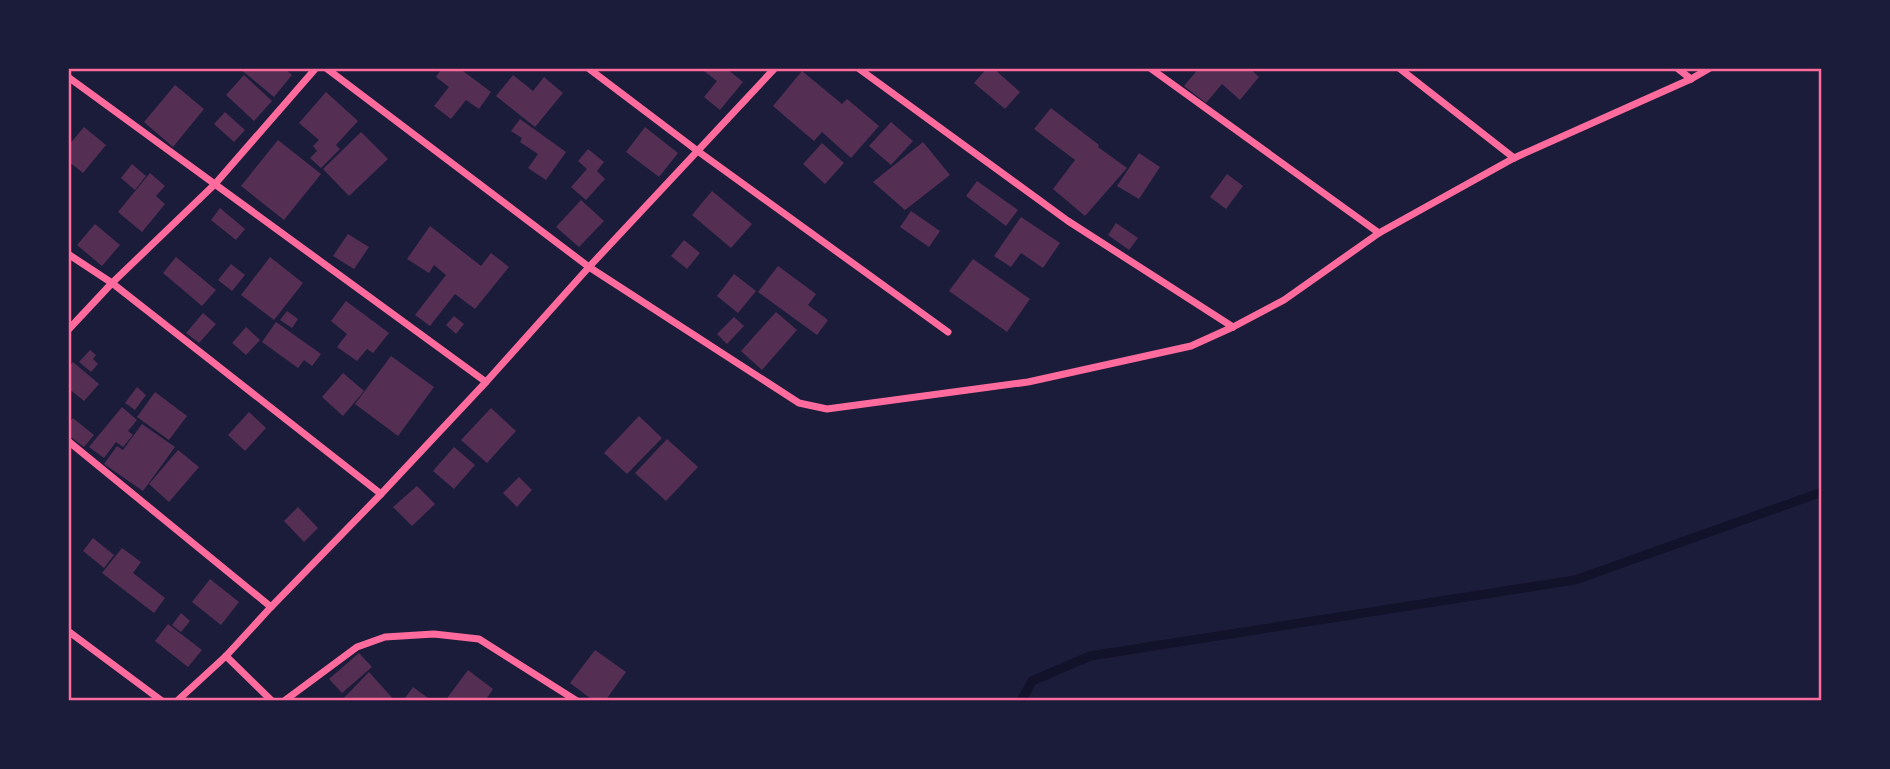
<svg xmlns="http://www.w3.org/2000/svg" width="1890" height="769" font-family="'Titillium Web',sans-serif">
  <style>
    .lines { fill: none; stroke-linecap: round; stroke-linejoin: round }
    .stream { stroke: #12122b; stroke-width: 9 }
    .building { fill: #542f53 }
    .minor { stroke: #ff6b9d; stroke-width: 7 }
    .neatline { fill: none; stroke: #ff6b9d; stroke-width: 2.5 }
  </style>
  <rect width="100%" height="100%" fill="#1b1b3a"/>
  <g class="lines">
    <!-- stream -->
    <polyline class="stream" points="1021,701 1032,681 1090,656 1575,580 1822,492"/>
  </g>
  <!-- building -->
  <g class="building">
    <polygon points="239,68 284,68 292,75 274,97"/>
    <polygon points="442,68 459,68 491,92 479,109 466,100 451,119 434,106 449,87 436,77"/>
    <polygon points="707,68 726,68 743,82 720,110 704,97 717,81 704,71"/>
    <polygon points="987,68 993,68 1020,92 1005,109 974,83"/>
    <polygon points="1199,68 1249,68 1259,77 1240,100 1222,84 1206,103 1184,86"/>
    <polygon points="802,71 842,104 847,99 879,126 851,158 822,132 814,141 773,106"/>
    <polygon points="244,75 272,101 254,121 226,95"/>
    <polygon points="513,75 533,91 544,77 563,93 535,127 496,96"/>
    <polygon points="175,85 204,109 173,147 144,122"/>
    <polygon points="326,92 358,121 336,145 340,149 321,168 310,158 317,151 313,146 319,140 299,123"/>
    <polygon points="1051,108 1099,145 1098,147 1127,168 1085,216 1053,189 1075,160 1034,129"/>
    <polygon points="225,112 245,130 234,142 214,124"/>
    <polygon points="520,119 566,152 546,180 528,168 538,154 520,142 522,138 511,131"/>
    <polygon points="891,122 913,141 891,165 869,146"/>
    <polygon points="84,127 106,145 83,173 68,161 68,146"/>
    <polygon points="645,127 678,153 659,177 626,152"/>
    <polygon points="361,132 388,159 349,196 323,169"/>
    <polygon points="278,140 321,174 284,220 241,186"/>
    <polygon points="923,142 950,175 905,210 873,182"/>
    <polygon points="822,143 844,163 825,184 803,164"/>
    <polygon points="588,149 604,162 597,171 605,179 586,200 571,187 587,169 578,161"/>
    <polygon points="1139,153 1160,167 1139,199 1117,186"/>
    <polygon points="132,164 146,176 135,190 121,178"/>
    <polygon points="150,173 165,186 156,196 165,204 142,232 118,212"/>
    <polygon points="1227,174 1243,186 1226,209 1210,197"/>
    <polygon points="977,181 1018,210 1006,226 966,196"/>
    <polygon points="712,191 752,224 731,248 692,215"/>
    <polygon points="581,200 604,221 579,247 556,227"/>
    <polygon points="220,208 245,229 236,240 211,220"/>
    <polygon points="911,211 940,231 929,247 900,227"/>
    <polygon points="1021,217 1060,243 1043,268 1021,253 1011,267 994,256"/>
    <polygon points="1116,223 1138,238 1129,250 1108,235"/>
    <polygon points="95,224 120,245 102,266 77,245"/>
    <polygon points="430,226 481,266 491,253 509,267 475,309 455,294 430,326 415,315 446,275 434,265 429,273 407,259"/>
    <polygon points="348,234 369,247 354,269 333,256"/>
    <polygon points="684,240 700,253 687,269 671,256"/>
    <polygon points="176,257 216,290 202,306 163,273"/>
    <polygon points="270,257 303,283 274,320 241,295"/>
    <polygon points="973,259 1030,299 1007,332 949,291"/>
    <polygon points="231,264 245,275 232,291 218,280"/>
    <polygon points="778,266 816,294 808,305 828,320 817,335 758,292"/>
    <polygon points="734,274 756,291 738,313 717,296"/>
    <polygon points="346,301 389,333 373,353 367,349 357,361 337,347 347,334 331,321"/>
    <polygon points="287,311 298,319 292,328 280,320"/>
    <polygon points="776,312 797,330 762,370 741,351"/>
    <polygon points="203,313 216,324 199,343 186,333"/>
    <polygon points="454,316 464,324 456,334 446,325"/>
    <polygon points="734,317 744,326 727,344 717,334"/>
    <polygon points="276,322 321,354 312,366 304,360 298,368 262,342"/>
    <polygon points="246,327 260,340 246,355 232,343"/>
    <polygon points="90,350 96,355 93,359 98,364 91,372 79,362"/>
    <polygon points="391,356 434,387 398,436 355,404"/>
    <polygon points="73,362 99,384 84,401 68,388 68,368"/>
    <polygon points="343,373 364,391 343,416 322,397"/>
    <polygon points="137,387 146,395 135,410 125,403"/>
    <polygon points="155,392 187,416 169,440 137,417"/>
    <polygon points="122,407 137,420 128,431 133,435 123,447 116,442 104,458 89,447"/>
    <polygon points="491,408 516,431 487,463 461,440"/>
    <polygon points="249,412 266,428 245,451 228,435"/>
    <polygon points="639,416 662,438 627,474 604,453"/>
    <polygon points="73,418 94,435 84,447 68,435 68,424"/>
    <polygon points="142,424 175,447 143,491 104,464 117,446 123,450"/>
    <polygon points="667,439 698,467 666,501 635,473"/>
    <polygon points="454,447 475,465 454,489 433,471"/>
    <polygon points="178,450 199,467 169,502 149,484"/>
    <polygon points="519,477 532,490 517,507 503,493"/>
    <polygon points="417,486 435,504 412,526 393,507"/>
    <polygon points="298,507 318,528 304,542 284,521"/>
    <polygon points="93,538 114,555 104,568 83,551"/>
    <polygon points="122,548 141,562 133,573 165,598 154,613 102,573"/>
    <polygon points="210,579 239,602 221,625 192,602"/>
    <polygon points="181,613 190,621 181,632 172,625"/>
    <polygon points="168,624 202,650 188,667 155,641"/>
    <polygon points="595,650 626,672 605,701 594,701 570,683"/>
    <polygon points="359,653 372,667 342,693 329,679"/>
    <polygon points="468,670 493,689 485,701 445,701"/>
    <polygon points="369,672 395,701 341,701"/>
    <polygon points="413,687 428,698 427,701 403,701"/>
  </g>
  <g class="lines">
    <!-- minor -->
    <g class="minor">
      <polyline points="326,68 589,267 799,403 827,409 1028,382 1191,346 1233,327 1284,300 1379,233 1514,158 1691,79 1710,68"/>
      <polyline points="588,68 699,152 948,332"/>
      <polyline points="858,68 1068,221 1233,327"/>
      <polyline points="1150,68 1379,233"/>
      <polyline points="1399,68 1514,158"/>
      <polyline points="1677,68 1691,79"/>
      <polyline points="68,77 486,382"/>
      <polyline points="68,254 112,283 381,494"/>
      <polyline points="68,330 112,283 215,184 316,68"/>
      <polyline points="68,441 271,607"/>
      <polyline points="68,631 162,701"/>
      <polyline points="226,656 272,701"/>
      <polyline points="177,701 226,656 271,607 381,494 486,382 589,267 775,68"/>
      <polyline points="284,701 357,647 385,637 434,634 479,639 577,701"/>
    </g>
  </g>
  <!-- border -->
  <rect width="1890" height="769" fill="none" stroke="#1b1b3a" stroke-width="140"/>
  <rect x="70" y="70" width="1750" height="629" class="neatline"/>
</svg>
